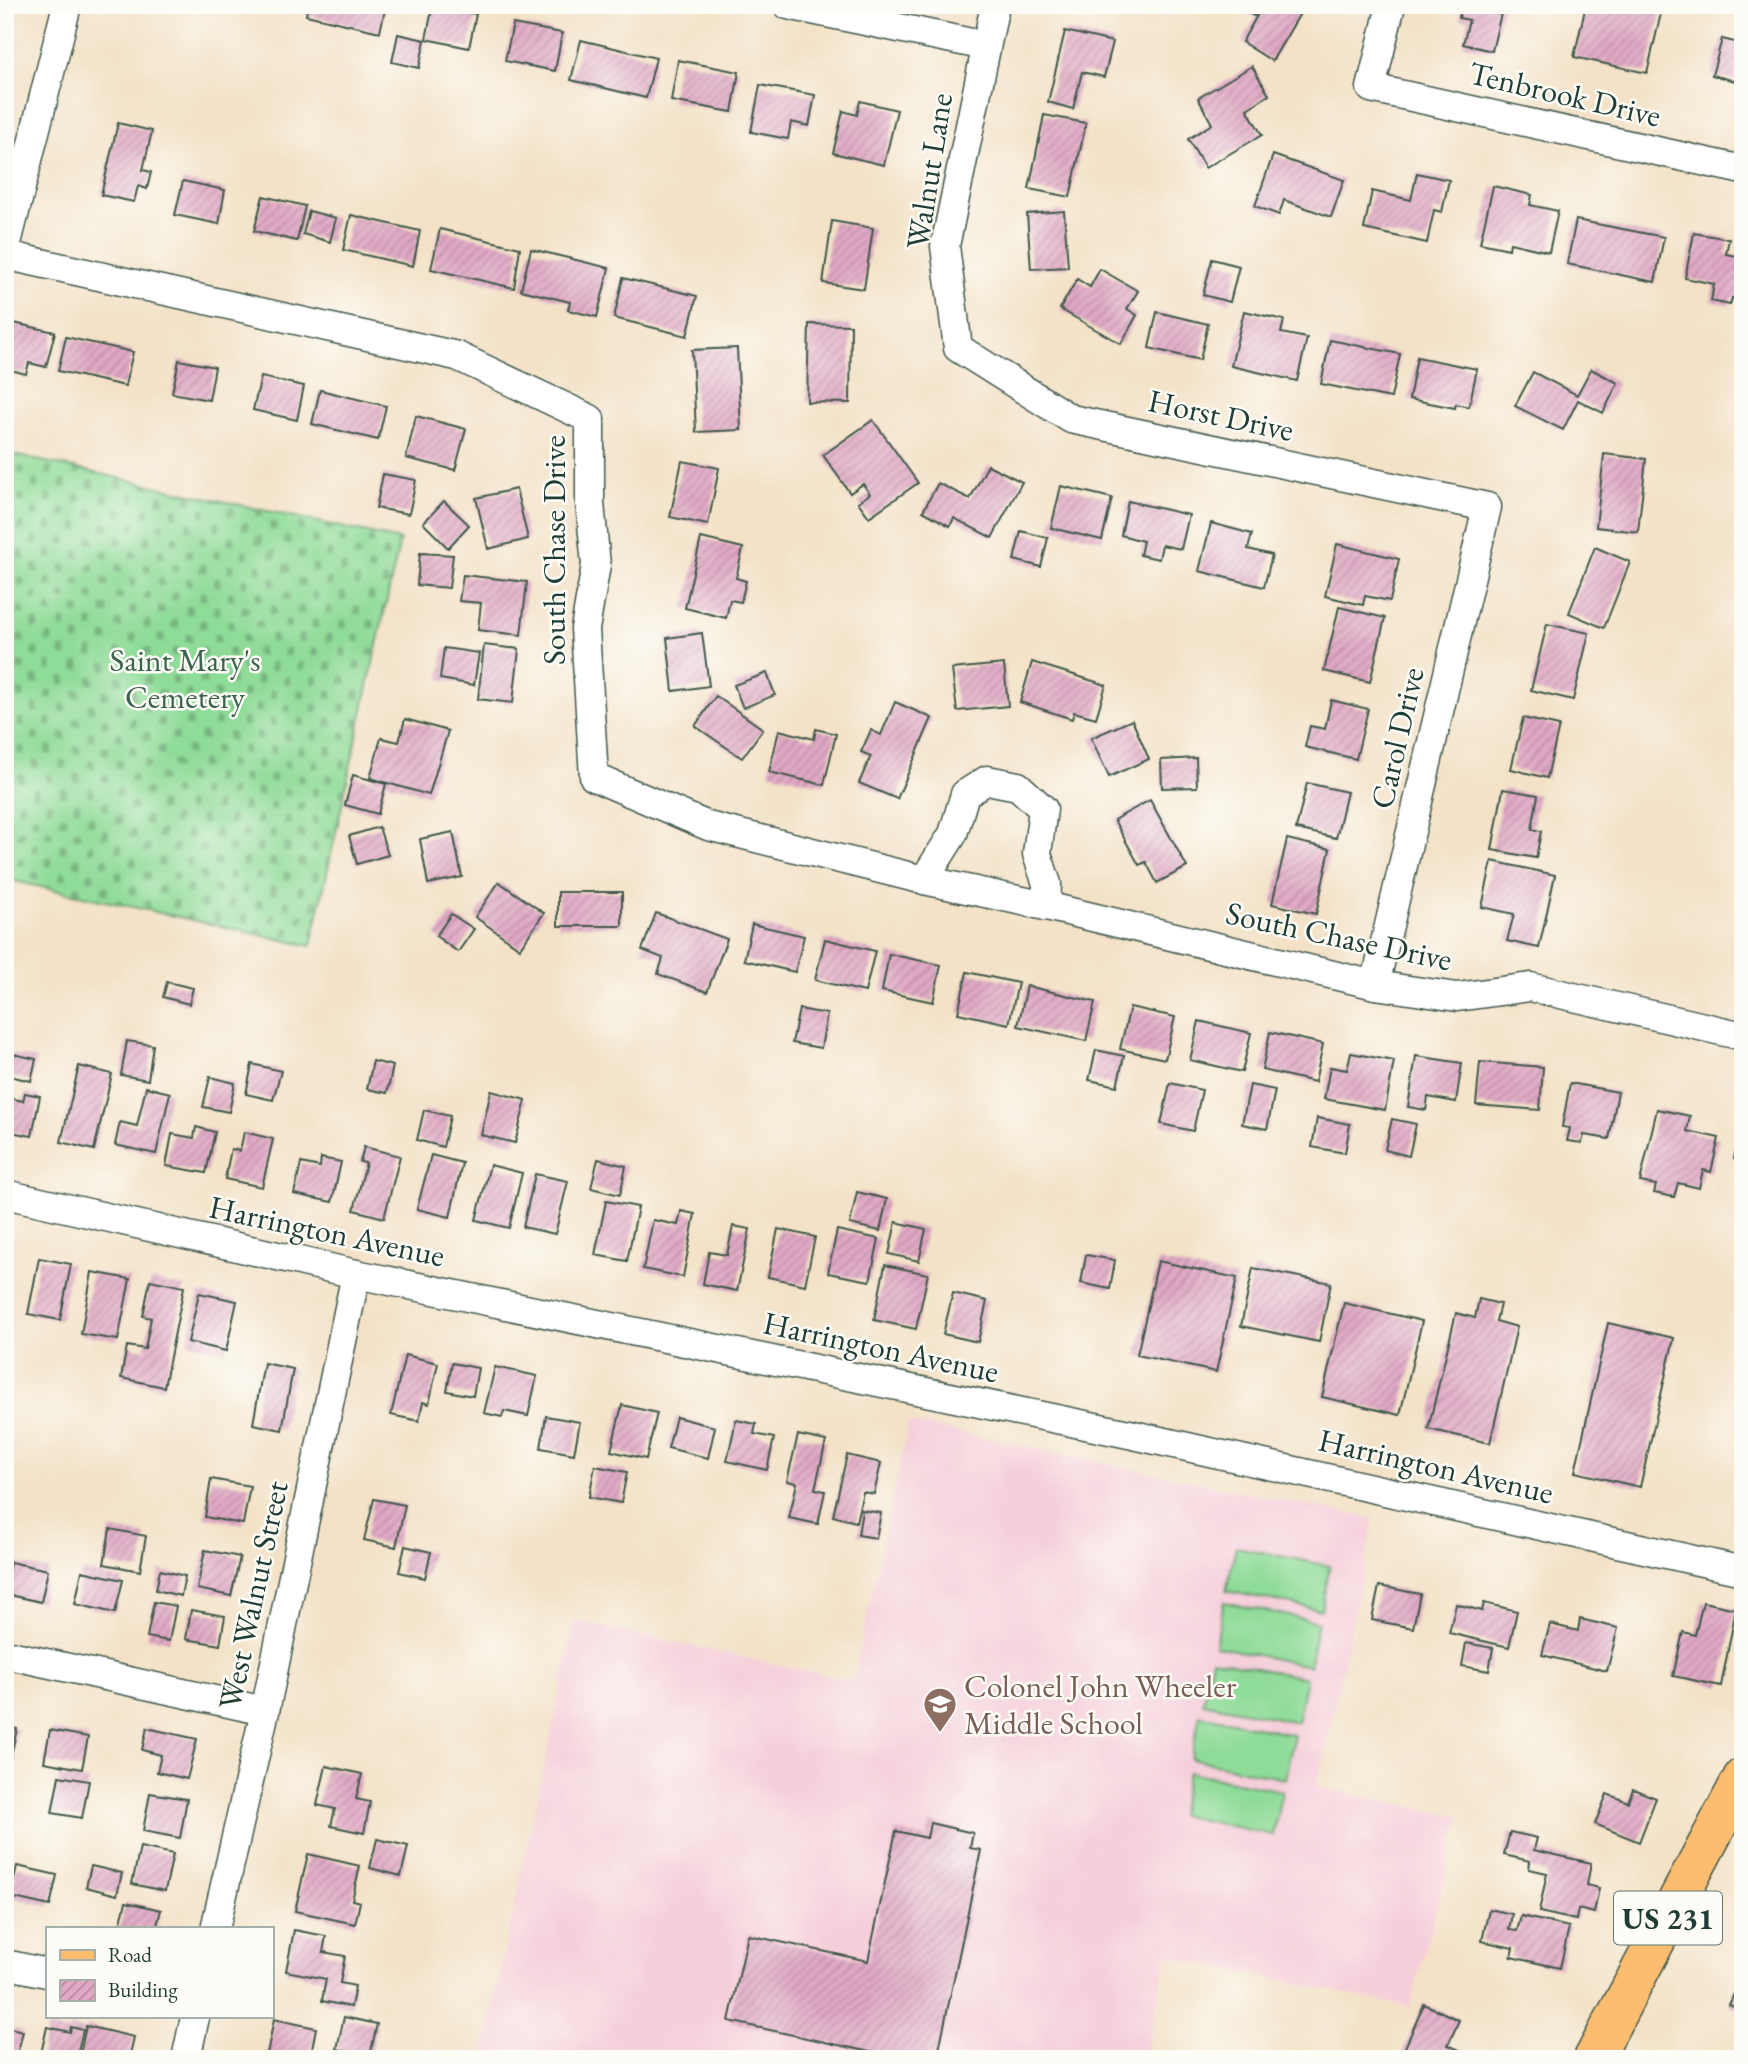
<svg xmlns="http://www.w3.org/2000/svg" width="1748" height="2064" font-family="'EB Garamond',serif">
  <style>
    .built { fill: #f5cfda }
    .cemetery { fill: url(#cemetery-stones); stroke: #578c66; stroke-width: 2 }
    .pitch { fill: #8fdb98; stroke: #578c66; stroke-width: 2 }
    .building { fill: url(#building-hatch) }
    .lines { fill: none; stroke-linecap: round; stroke-linejoin: round }
    .minor-casing { stroke: #3f564a; stroke-width: 31 }
    .primary-casing { stroke: #3f564a; stroke-width: 41 }
    .minor { stroke: #fff; stroke-width: 28 }
    .primary { stroke: #fcbd6f; stroke-width: 38 }
    .labels { text-anchor: middle; dominant-baseline: central; stroke-width: 5; stroke-linejoin: round; paint-order: stroke }
    .shield { fill: #fdfcf7; stroke: #62766e; stroke-width: 2 }
    .shield-label { font-size: 30px; font-weight: bold; fill: #1f3d34 }
    .street-label { font-size: 32px; fill: #1f3d34; stroke: #fdfcf7 }
    .park-label { font-size: 32px; fill: #3b644d; stroke: #fdfcf7 }
    .education-label { font-size: 32px; fill: #785e54; stroke: #fdfcf7; text-anchor: start }
  </style>
  <defs>
    <pattern id="cemetery-stones" width="16" height="16" patternUnits="userSpaceOnUse" patternTransform="scale(1.75)"><rect width="16" height="16" fill="#8fdb98"/><path d="M2 7V4a2 2 0 0 1 4 0v3zM10 15v-3a2 2 0 0 1 4 0v3z" fill="#74b37d"/></pattern>
    <pattern id="building-hatch" width="6" height="6" patternUnits="userSpaceOnUse" patternTransform="scale(1.75)"><rect width="6" height="6" fill="#e1a9c5"/><path d="M-1 1l2-2M0 6l6-6M5 7l2-2" fill="none" stroke="#b68ba1"/></pattern>
  </defs>
  <rect width="100%" height="100%" fill="#fdfcf7"/>
  <filter id="ink" filterUnits="userSpaceOnUse"><feTurbulence type="fractalNoise" baseFrequency=".0143" numOctaves="2"/><feDisplacementMap in="SourceGraphic" scale="14" xChannelSelector="R" yChannelSelector="G"/><feConvolveMatrix kernelMatrix="1 2 1 2 8 2 1 2 1" color-interpolation-filters="sRGB"/></filter>
  <filter id="wash" filterUnits="userSpaceOnUse"><feTurbulence type="fractalNoise" baseFrequency=".00686" numOctaves="4" result="noise"/><feDisplacementMap in="SourceGraphic" scale="28" xChannelSelector="R" yChannelSelector="G"/><feGaussianBlur stdDeviation="1.57" result="paint"/><feColorMatrix in="noise" values="0 0 0 0 0 0 0 0 0 0 0 0 0 0 0 0 0 1.4 0 .05"/><feComposite in="paint" operator="in"/></filter>
  <g filter="url(#wash)">
    <rect width="100%" height="100%" fill="#f3e2c7"/>
    <!-- built -->
    <polygon class="built" points="909,1422 1374,1519 1317,1787 1461,1817 1410,2007 1167,1956 1144,2059 482,2059 575,1621 853,1681"/>
    <!-- cemetery -->
    <polygon class="cemetery" points="5,453 400,540 311,946 5,879"/>
    <!-- pitch -->
    <g class="pitch">
      <polygon points="1236,1547 1330,1566 1321,1610 1226,1591"/>
      <polygon points="1224,1602 1318,1622 1309,1666 1215,1646"/>
      <polygon points="1212,1659 1306,1678 1297,1722 1203,1703"/>
      <polygon points="1200,1715 1294,1735 1285,1779 1191,1759"/>
      <polygon points="1188,1772 1282,1791 1273,1835 1179,1815"/>
    </g>
    <g id="blocks">
      <!-- building -->
      <g class="building">
        <polygon points="308,5 386,5 380,32 306,15"/>
        <polygon points="433,5 476,14 469,48 426,39"/>
        <polygon points="1231,5 1261,5 1256,17"/>
        <polygon points="1263,5 1305,5 1272,61 1242,42"/>
        <polygon points="1462,5 1503,5 1492,51 1463,44 1469,20 1459,18"/>
        <polygon points="1586,5 1647,5 1662,9 1647,73 1574,57"/>
        <polygon points="513,24 562,33 555,71 505,61"/>
        <polygon points="1065,31 1113,42 1104,77 1082,72 1073,109 1048,102"/>
        <polygon points="398,34 425,40 419,68 392,62"/>
        <polygon points="1722,39 1743,44 1743,83 1712,75"/>
        <polygon points="581,40 656,58 646,98 571,80"/>
        <polygon points="678,60 739,72 732,112 671,101"/>
        <polygon points="1252,66 1269,95 1247,109 1262,135 1205,168 1188,139 1212,124 1198,98"/>
        <polygon points="760,85 815,95 809,126 791,122 788,139 751,132"/>
        <polygon points="860,101 897,110 884,165 833,153 843,111 857,115"/>
        <polygon points="1044,115 1086,123 1070,197 1029,189"/>
        <polygon points="118,123 152,131 143,170 151,172 147,189 138,186 134,202 101,195"/>
        <polygon points="1273,155 1344,180 1331,217 1284,200 1279,215 1255,206"/>
        <polygon points="1417,173 1449,180 1442,212 1434,210 1427,243 1364,229 1372,191 1411,200"/>
        <polygon points="183,181 225,190 219,224 175,215"/>
        <polygon points="1493,186 1532,195 1530,205 1558,211 1549,252 1510,243 1509,249 1480,243"/>
        <polygon points="263,196 305,206 297,241 254,231"/>
        <polygon points="309,211 336,218 330,242 303,234"/>
        <polygon points="1064,211 1068,267 1031,269 1027,214"/>
        <polygon points="351,215 420,231 413,266 343,250"/>
        <polygon points="1576,220 1664,237 1655,282 1567,264"/>
        <polygon points="832,221 873,228 864,289 823,283"/>
        <polygon points="440,229 520,248 514,288 431,269"/>
        <polygon points="1694,233 1729,239 1726,254 1743,257 1743,301 1732,298 1730,305 1711,301 1714,284 1685,278"/>
        <polygon points="531,249 609,268 597,317 568,310 570,302 521,290"/>
        <polygon points="1212,259 1239,266 1230,302 1203,295"/>
        <polygon points="1100,269 1138,291 1127,309 1137,315 1121,344 1060,309 1077,279 1090,287"/>
        <polygon points="623,278 697,296 687,336 614,318"/>
        <polygon points="1244,311 1284,320 1281,333 1307,338 1297,381 1231,366"/>
        <polygon points="1157,312 1208,324 1200,360 1149,348"/>
        <polygon points="9,322 55,332 46,367 29,363 26,374 7,369 9,361 5,360 5,327 8,328"/>
        <polygon points="809,324 851,325 850,403 807,402"/>
        <polygon points="66,337 133,352 125,386 58,371"/>
        <polygon points="1330,340 1400,354 1391,398 1321,384"/>
        <polygon points="737,348 741,430 696,432 692,350"/>
        <polygon points="1417,357 1477,369 1469,407 1456,404 1455,408 1409,399"/>
        <polygon points="179,360 215,367 209,400 172,393"/>
        <polygon points="1591,369 1618,383 1603,413 1578,400 1563,430 1515,406 1533,372 1577,395"/>
        <polygon points="261,377 304,386 297,420 253,410"/>
        <polygon points="320,390 386,406 378,440 312,424"/>
        <polygon points="416,416 466,429 455,470 406,458"/>
        <polygon points="873,420 918,483 869,517 858,502 870,494 863,484 850,493 823,455"/>
        <polygon points="1604,454 1646,459 1638,532 1596,527"/>
        <polygon points="682,461 719,468 708,525 670,517"/>
        <polygon points="988,465 1022,482 992,538 954,518 950,526 923,511 938,483 970,499"/>
        <polygon points="383,474 416,480 409,514 376,508"/>
        <polygon points="1061,486 1112,498 1102,540 1051,528"/>
        <polygon points="516,489 528,539 488,549 476,498"/>
        <polygon points="444,501 469,525 448,548 423,523"/>
        <polygon points="1128,501 1189,515 1181,549 1162,545 1159,559 1140,555 1143,541 1121,535"/>
        <polygon points="1211,523 1252,534 1248,549 1272,555 1264,587 1199,571"/>
        <polygon points="1021,531 1048,538 1041,567 1014,560"/>
        <polygon points="701,538 743,548 736,578 746,581 741,602 730,600 726,618 685,608"/>
        <polygon points="1337,544 1399,559 1390,601 1365,596 1363,605 1325,596"/>
        <polygon points="1595,547 1630,562 1604,628 1569,613"/>
        <polygon points="420,553 453,555 449,588 417,585"/>
        <polygon points="463,575 527,582 521,635 478,630 481,603 459,601"/>
        <polygon points="1339,607 1385,618 1370,682 1324,671"/>
        <polygon points="1547,624 1589,633 1573,700 1531,690"/>
        <polygon points="702,633 709,686 673,691 667,638"/>
        <polygon points="484,645 519,649 513,703 478,699"/>
        <polygon points="444,648 479,653 474,685 440,679"/>
        <polygon points="1032,662 1106,685 1096,718 1074,712 1072,719 1020,702"/>
        <polygon points="1004,664 1008,706 957,711 952,669"/>
        <polygon points="767,673 775,695 743,708 734,685"/>
        <polygon points="716,696 763,729 742,758 695,726"/>
        <polygon points="1331,700 1368,709 1356,759 1305,747 1310,726 1325,729"/>
        <polygon points="895,702 932,718 897,799 859,783 871,756 861,752 871,730 881,735"/>
        <polygon points="1523,718 1559,726 1547,778 1511,769"/>
        <polygon points="405,719 448,731 429,795 370,778 381,738 399,742"/>
        <polygon points="1132,720 1149,759 1109,777 1091,738"/>
        <polygon points="816,729 836,734 824,785 769,772 779,730 814,739"/>
        <polygon points="1196,758 1197,787 1162,788 1161,760"/>
        <polygon points="353,775 386,784 378,814 345,805"/>
        <polygon points="1307,783 1347,792 1336,838 1296,829"/>
        <polygon points="1503,789 1538,795 1532,829 1541,831 1536,858 1492,850"/>
        <polygon points="1150,800 1187,867 1157,883 1146,862 1139,865 1114,820"/>
        <polygon points="379,827 388,855 357,864 349,836"/>
        <polygon points="453,832 462,877 428,884 420,839"/>
        <polygon points="1287,839 1330,849 1316,914 1272,904"/>
        <polygon points="1492,861 1555,875 1539,948 1507,941 1514,914 1482,907"/>
        <polygon points="499,882 544,913 520,948 475,917"/>
        <rect x="558" y="892" width="64" height="34"/>
        <polygon points="656,913 727,939 707,992 658,974 663,958 642,950"/>
        <polygon points="451,914 474,929 458,952 436,936"/>
        <polygon points="752,924 804,936 795,972 744,960"/>
        <polygon points="825,939 875,951 865,992 815,980"/>
        <polygon points="889,954 941,965 933,1002 882,991"/>
        <polygon points="967,972 1018,983 1009,1024 958,1013"/>
        <polygon points="167,982 193,988 189,1004 163,997"/>
        <polygon points="1027,986 1095,1002 1086,1041 1018,1026"/>
        <polygon points="1130,1007 1175,1017 1165,1059 1120,1049"/>
        <polygon points="799,1009 827,1014 821,1048 792,1043"/>
        <polygon points="1199,1021 1251,1033 1242,1072 1190,1060"/>
        <polygon points="1270,1032 1323,1044 1315,1082 1262,1070"/>
        <polygon points="127,1041 153,1045 148,1080 121,1075"/>
        <polygon points="1096,1050 1124,1056 1117,1086 1089,1080"/>
        <polygon points="8,1053 36,1059 31,1081 5,1075"/>
        <polygon points="1351,1053 1394,1061 1385,1110 1324,1099 1330,1067 1347,1070"/>
        <polygon points="1416,1056 1462,1063 1456,1102 1428,1097 1426,1110 1408,1107"/>
        <polygon points="373,1061 393,1066 387,1093 367,1089"/>
        <polygon points="1480,1062 1543,1067 1540,1110 1476,1105"/>
        <polygon points="252,1064 281,1071 273,1100 246,1094"/>
        <polygon points="79,1066 112,1074 94,1150 61,1142"/>
        <polygon points="210,1077 235,1083 229,1112 203,1107"/>
        <polygon points="1170,1083 1202,1090 1193,1131 1161,1124"/>
        <polygon points="1570,1083 1618,1092 1609,1139 1584,1135 1582,1143 1567,1141 1570,1128 1562,1127"/>
        <polygon points="1250,1085 1275,1090 1267,1129 1242,1124"/>
        <polygon points="146,1087 170,1093 156,1154 115,1145 120,1122 137,1126"/>
        <polygon points="491,1091 526,1100 515,1143 481,1135"/>
        <polygon points="25,1093 40,1096 32,1136 5,1131 5,1097 23,1101"/>
        <polygon points="1657,1109 1690,1116 1687,1131 1719,1138 1711,1172 1703,1170 1699,1188 1678,1183 1674,1197 1654,1193 1656,1185 1640,1182"/>
        <polygon points="424,1110 450,1116 443,1147 417,1140"/>
        <polygon points="1317,1118 1350,1124 1345,1153 1312,1147"/>
        <polygon points="1392,1119 1416,1124 1409,1156 1385,1150"/>
        <polygon points="196,1127 215,1132 206,1173 166,1166 172,1134 194,1138"/>
        <polygon points="1740,1129 1743,1129 1743,1161 1734,1159"/>
        <polygon points="244,1132 273,1139 262,1187 225,1179 231,1149 240,1151"/>
        <polygon points="364,1147 400,1156 384,1218 354,1210 366,1163 360,1162"/>
        <polygon points="431,1155 462,1163 450,1217 417,1209"/>
        <polygon points="321,1158 341,1162 332,1202 294,1194 301,1163 320,1167"/>
        <polygon points="598,1159 626,1166 620,1195 591,1188"/>
        <polygon points="490,1165 522,1173 509,1228 476,1220"/>
        <polygon points="535,1174 568,1181 555,1234 523,1227"/>
        <polygon points="857,1192 887,1199 880,1231 850,1224"/>
        <polygon points="606,1201 638,1207 627,1261 595,1255"/>
        <polygon points="681,1211 695,1214 683,1277 643,1269 653,1220 678,1225"/>
        <polygon points="896,1222 926,1229 919,1261 889,1254"/>
        <polygon points="733,1226 750,1229 737,1291 703,1284 709,1252 727,1255"/>
        <polygon points="778,1229 815,1237 805,1285 768,1277"/>
        <polygon points="837,1230 879,1239 870,1281 828,1273"/>
        <polygon points="1086,1255 1115,1260 1110,1289 1081,1283"/>
        <polygon points="39,1258 71,1264 60,1320 28,1314"/>
        <polygon points="1158,1261 1237,1278 1216,1372 1137,1355"/>
        <polygon points="885,1265 928,1274 916,1329 874,1320"/>
        <polygon points="1253,1268 1331,1283 1319,1342 1241,1326"/>
        <polygon points="92,1272 130,1279 118,1340 81,1334"/>
        <polygon points="150,1280 184,1287 164,1387 121,1378 127,1346 145,1349 151,1318 143,1316"/>
        <polygon points="199,1293 237,1301 226,1351 188,1342"/>
        <polygon points="953,1293 987,1301 978,1342 943,1334"/>
        <polygon points="1479,1299 1500,1304 1496,1321 1517,1327 1490,1443 1428,1429 1456,1313 1475,1318"/>
        <polygon points="1344,1303 1422,1321 1400,1415 1322,1397"/>
        <polygon points="1608,1323 1674,1338 1640,1487 1575,1472"/>
        <polygon points="405,1355 438,1363 429,1404 423,1402 419,1421 391,1415"/>
        <polygon points="264,1363 293,1369 282,1430 253,1424"/>
        <polygon points="452,1363 478,1368 473,1396 447,1391"/>
        <polygon points="495,1367 537,1376 528,1416 504,1411 502,1417 484,1413"/>
        <polygon points="622,1405 657,1413 646,1459 611,1451"/>
        <polygon points="546,1416 580,1422 574,1454 541,1448"/>
        <polygon points="676,1417 715,1427 708,1458 668,1448"/>
        <polygon points="736,1420 756,1424 754,1434 774,1438 767,1470 727,1461"/>
        <polygon points="798,1435 826,1441 815,1489 825,1491 818,1524 789,1518 797,1483 787,1481"/>
        <polygon points="847,1455 881,1463 874,1494 863,1492 856,1522 833,1516"/>
        <polygon points="595,1466 627,1472 621,1503 589,1497"/>
        <polygon points="211,1479 250,1486 243,1524 205,1517"/>
        <polygon points="374,1499 405,1505 396,1547 364,1540"/>
        <polygon points="862,1510 881,1513 876,1538 858,1535"/>
        <polygon points="110,1529 146,1536 140,1571 104,1564"/>
        <polygon points="405,1546 431,1552 425,1578 399,1572"/>
        <polygon points="205,1550 240,1557 231,1596 197,1589"/>
        <polygon points="10,1562 48,1570 41,1602 5,1594"/>
        <polygon points="160,1570 185,1576 181,1596 156,1590"/>
        <polygon points="82,1571 123,1580 115,1613 75,1604"/>
        <polygon points="1379,1586 1420,1594 1413,1628 1372,1620"/>
        <polygon points="154,1602 176,1606 169,1641 147,1637"/>
        <polygon points="1703,1602 1736,1609 1721,1686 1673,1676 1683,1632 1695,1635"/>
        <polygon points="1484,1603 1517,1611 1509,1647 1449,1633 1456,1604 1482,1611"/>
        <polygon points="191,1610 225,1616 220,1645 186,1639"/>
        <polygon points="1580,1619 1618,1628 1607,1671 1542,1655 1550,1624 1578,1631"/>
        <polygon points="1466,1643 1493,1648 1489,1671 1462,1666"/>
        <polygon points="5,1726 17,1729 10,1760 5,1759"/>
        <polygon points="147,1728 197,1739 187,1779 157,1772 161,1755 142,1750"/>
        <polygon points="50,1730 88,1737 82,1769 44,1762"/>
        <polygon points="326,1766 362,1774 356,1799 370,1802 364,1833 331,1826 335,1809 317,1805"/>
        <polygon points="59,1776 89,1781 82,1818 52,1813"/>
        <polygon points="1633,1789 1656,1798 1639,1842 1595,1824 1607,1794 1628,1802"/>
        <polygon points="150,1793 187,1799 180,1838 143,1831"/>
        <polygon points="930,1823 973,1833 970,1848 981,1850 937,2059 902,2059 729,2021 748,1935 868,1961 896,1831 927,1838"/>
        <polygon points="1510,1832 1537,1838 1534,1850 1591,1863 1587,1885 1599,1888 1594,1913 1578,1909 1576,1920 1539,1912 1547,1873 1529,1869 1530,1861 1504,1855"/>
        <polygon points="377,1839 408,1846 401,1876 370,1868"/>
        <polygon points="140,1847 173,1854 165,1891 132,1884"/>
        <polygon points="308,1854 360,1866 352,1900 360,1902 355,1924 295,1911"/>
        <polygon points="17,1866 57,1875 50,1906 10,1897"/>
        <polygon points="91,1866 122,1873 117,1895 86,1887"/>
        <polygon points="126,1902 161,1910 156,1929 119,1929"/>
        <polygon points="1489,1909 1512,1914 1509,1930 1517,1931 1521,1916 1569,1927 1560,1968 1511,1957 1513,1948 1482,1941"/>
        <polygon points="294,1930 326,1936 323,1952 345,1956 340,1983 355,1986 351,2007 322,2001 326,1979 286,1971"/>
        <polygon points="1743,1974 1743,2010 1729,2005"/>
        <polygon points="1424,2004 1459,2020 1448,2045 1480,2059 1400,2059"/>
        <polygon points="344,2017 377,2024 370,2056 337,2049"/>
        <polygon points="274,2019 316,2028 310,2059 266,2059"/>
        <polygon points="86,2026 134,2037 129,2059 79,2059"/>
        <polygon points="5,2027 23,2031 16,2059 5,2059"/>
        <polygon points="47,2027 70,2032 71,2027 83,2030 76,2059 40,2058"/>
      </g>
    </g>
  </g>
  <g filter="url(#ink)">
    <use href="#blocks" fill-opacity="0" stroke="#3f564a" stroke-width="2"/>
    <g class="lines">
      <defs>
        <g id="minor">
          <polyline points="788,5 986,46"/>
          <polyline points="995,5 945,246 958,348 1071,419 1487,507 1375,985"/>
          <polyline points="1391,5 1371,88 1743,170"/>
          <polyline points="5,251 67,5"/>
          <polyline points="5,255 457,356 590,419 590,503 596,565 585,629 594,777 708,826 924,880 1046,906 1375,985 1457,997 1530,987 1743,1036"/>
          <polyline points="924,880 953,834 965,794 987,780 1018,786 1043,809 1037,854 1047,884 1046,906"/>
          <polyline points="5,1194 356,1274 1129,1434 1743,1571"/>
          <polyline points="5,1654 265,1711"/>
          <polyline points="215,1929 265,1711 356,1274"/>
          <polyline points="5,1964 47,1973"/>
          <polyline points="186,2059 195,2017"/>
        </g>
        <polyline id="primary" points="1593,2059 1743,1777"/>
      </defs>
      <!-- minor casing -->
      <use href="#minor" class="minor-casing"/>
      <!-- primary casing -->
      <use href="#primary" class="primary-casing"/>
      <!-- minor -->
      <use href="#minor" class="minor"/>
      <!-- primary -->
      <use href="#primary" class="primary"/>
    </g>
  </g>
  <!-- icons -->
  <defs>
    <symbol id="school-pin" viewBox="-11 -11 22 30"><path d="M0 17L-7.5 6A9.5 9.5 0 1 1 7.5 6Z" fill="#8d6e63" stroke="#fdfcf7"/><path d="M0-5L7-2L0 1L-7-2ZM-4 1L0 2.5L4 1V4Q0 6-4 4Z" fill="#fff"/></symbol>
  </defs>
  <g fill-rule="evenodd">
    <use href="#school-pin" x="921" y="1685" width="38" height="52"/>
  </g>
  <g class="labels">
    <!-- shield labels -->
    <rect class="shield" x="1614" y="1891.5" width="108" height="53" rx="5"/>
    <g class="shield-label">
      <text x="1668" y="1918">US 231</text>
    </g>
    <!-- street labels -->
    <g class="street-label">
      <text transform="translate(1565 94) rotate(13)">Tenbrook Drive</text>
      <text transform="translate(929 171) rotate(-81)">Walnut Lane</text>
      <text transform="translate(1221 415) rotate(12)">Horst Drive</text>
      <text transform="translate(554 550) rotate(-90)">South Chase Drive</text>
      <text transform="translate(1397 738) rotate(-77)">Carol Drive</text>
      <text transform="translate(1339 936) rotate(12)">South Chase Drive</text>
      <text transform="translate(327 1231) rotate(12)">Harrington Avenue</text>
      <text transform="translate(881 1347) rotate(12)">Harrington Avenue</text>
      <text transform="translate(1436 1466) rotate(13)">Harrington Avenue</text>
      <text transform="translate(253 1595) rotate(-78)">West Walnut Street</text>
    </g>
    <!-- park labels -->
    <g class="park-label">
      <text x="185" y="660">Saint Mary's<tspan x="185" dy="37">Cemetery</tspan></text>
    </g>
    <!-- education labels -->
    <g class="education-label">
      <text x="964" y="1686">Colonel John Wheeler<tspan x="964" dy="37">Middle School</tspan></text>
    </g>
  </g>
  <!-- margin -->
  <rect width="1748" height="2064" fill="none" stroke="#fdfcf7" stroke-width="28"/>
  <!-- legend -->
  <rect x="46" y="1927" width="228" height="91" fill="#fdfcf7" stroke="#a4b0a9" stroke-width="2"/>
  <rect x="60" y="1950" width="35" height="10" fill="#fcbd6f" stroke="#a4b0a9" stroke-width="2"/>
  <text x="108" y="1962" font-size="21" fill="#1f3d34">Road</text>
  <rect x="60" y="1980" width="35" height="21" fill="url(#building-hatch)" stroke="#a4b0a9" stroke-width="2"/>
  <text x="108" y="1997" font-size="21" fill="#1f3d34">Building</text>
</svg>
